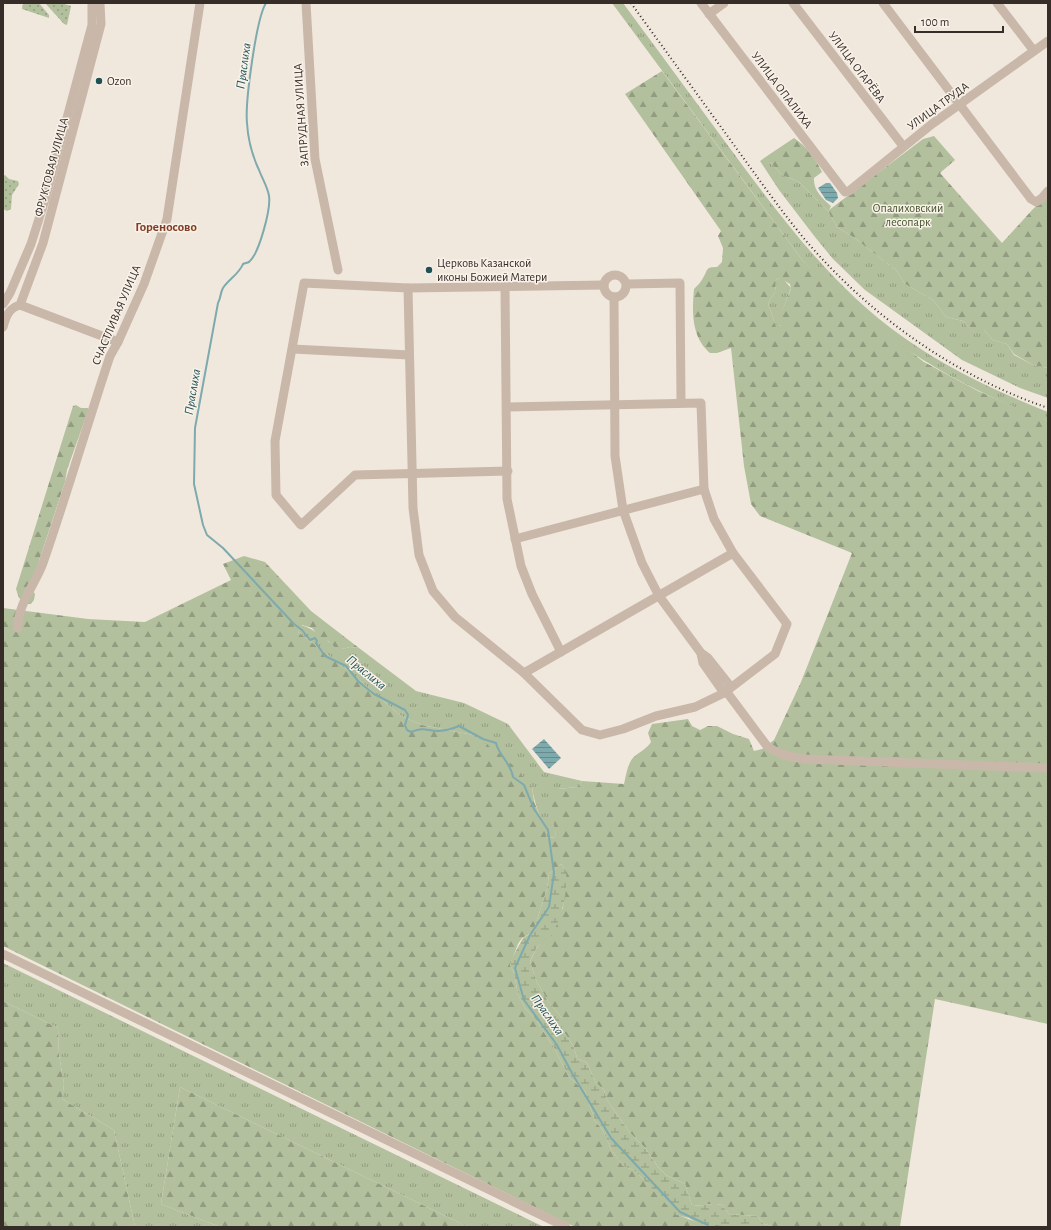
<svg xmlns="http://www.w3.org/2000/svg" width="1051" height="1230" font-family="'Alegreya Sans',sans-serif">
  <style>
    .grass { fill: url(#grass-tufts) }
    .forest { fill: url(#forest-firs); fill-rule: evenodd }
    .wetland { fill: url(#wetland-marsh) }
    .park { fill: url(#park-dots) }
    .water { fill: url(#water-rules) }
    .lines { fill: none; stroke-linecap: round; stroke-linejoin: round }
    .stream { stroke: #7daaad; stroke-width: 2 }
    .minor { stroke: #c9b8a9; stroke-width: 9 }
    .rail { stroke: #362d29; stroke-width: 2; stroke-dasharray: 1 3; stroke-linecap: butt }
    .poi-dot { fill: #1f5156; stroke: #f9f2e9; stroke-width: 1.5 }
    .labels { text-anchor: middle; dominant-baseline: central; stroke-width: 3; stroke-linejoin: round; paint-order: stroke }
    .street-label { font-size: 12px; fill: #362d29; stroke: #f9f2e9 }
    .poi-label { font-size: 12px; fill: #362d29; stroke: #f9f2e9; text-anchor: start }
    .park-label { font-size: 12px; fill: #45542d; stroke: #f9f2e9 }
    .water-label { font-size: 13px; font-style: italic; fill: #1f5156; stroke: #f9f2e9 }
    .neighbourhood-label { font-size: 13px; font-weight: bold; fill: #833d24; stroke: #f9f2e9 }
  </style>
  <defs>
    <pattern id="grass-tufts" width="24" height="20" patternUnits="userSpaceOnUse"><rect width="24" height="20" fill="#b3c09d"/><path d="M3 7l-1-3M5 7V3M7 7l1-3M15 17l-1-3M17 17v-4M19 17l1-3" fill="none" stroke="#929c80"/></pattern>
    <pattern id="forest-firs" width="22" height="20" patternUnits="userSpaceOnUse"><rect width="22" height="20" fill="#b3c09d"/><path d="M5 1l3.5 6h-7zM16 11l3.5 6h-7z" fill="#929c80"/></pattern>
    <pattern id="wetland-marsh" width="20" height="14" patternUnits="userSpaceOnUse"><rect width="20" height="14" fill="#b3c09d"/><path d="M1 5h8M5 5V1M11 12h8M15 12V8" fill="none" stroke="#929c80"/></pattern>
    <pattern id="park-dots" width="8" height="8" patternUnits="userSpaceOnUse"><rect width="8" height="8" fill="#b3c09d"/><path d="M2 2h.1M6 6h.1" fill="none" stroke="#929c80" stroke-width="1.8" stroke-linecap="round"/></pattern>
    <pattern id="water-rules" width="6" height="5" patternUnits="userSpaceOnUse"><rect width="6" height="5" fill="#7daaad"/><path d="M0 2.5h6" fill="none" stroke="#678b8d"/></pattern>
  </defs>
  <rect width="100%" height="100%" fill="#f1e8dd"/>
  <!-- grass -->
  <g class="grass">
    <path d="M612 3H623C663 57 703 112 743 166 791 230 838 291 903 337 948 369 998 392 1048 412V421C1032 416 1018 409 1003 402 933 371 853 320 803 261Z"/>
    <polygon points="770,154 770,162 782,175 799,182 828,211 837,227 853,237 897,271 905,284 933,300 946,317 963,321 968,327 984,330 993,340 1007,344 1014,355 1033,365 1048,368 1048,398 1020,388 962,360 865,290 833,259 815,237 779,190 760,161"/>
    <polygon points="779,278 783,279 791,288 782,312 781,325 776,327 768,303 775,292 776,280"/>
    <path d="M301 625C317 629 327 644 342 649L350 647 359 648 416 691 464 703 508 724 544 772 582 781 577 787 558 789 554 813 556 837 545 838C543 820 534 805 532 787L473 735 422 725 401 716 350 672 298 632Z"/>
    <polygon points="3,963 544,1227 468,1227 180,1087 161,1204 220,1227 135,1227 114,1130 62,1099 64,1084 59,1055 58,1028 3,1001"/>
  </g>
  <!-- forest -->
  <g class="forest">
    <path d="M662 71 803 261 831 290 924 362 978 391 1048 421V1024L935 999 900 1227H776L764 1224 757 1216 729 1214 722 1205C709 1202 705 1207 692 1205L685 1184 666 1175 658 1167 646 1149 630 1133 607 1100 604 1090 596 1083 587 1063 577 1058 574 1047 562 1029V1018L548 1001 537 982 530 962 535 951 563 908 566 870 561 864 549 874 547 889 533 932 522 938 518 944 510 965 514 973 518 995 525 1008 536 1020 553 1046 569 1077 585 1091 595 1121 602 1129 611 1149 623 1166 633 1170 641 1177 676 1214 708 1227H575L3 946V608L88 619 145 622 231 580 223 564 244 556 265 562 311 611 359 648 350 647 338 650 328 641 322 640 312 628 302 625 298 632 350 672 401 716 422 725 473 735 506 758 532 787 534 801 544 827 546 838 556 837 550 793 558 789 577 787 582 781 624 784C626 776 627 766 632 759 638 752 646 750 651 742L648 733 652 724 688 719 692 726 700 730 708 726H717L733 734 749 739 754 751 762 749 774 740 801 682 852 553 760 516 751 504 744 466 731 348 717 353H710C691 337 692 311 694 289 697 286 701 282 703 278 708 270 705 267 717 267L722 262 723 248 718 236 721 231 625 94ZM779 278 790 284 791 289 780 316 781 325 776 327 768 303 775 292 776 280Z"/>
    <path d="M934 136 955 160 940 173 1002 243 1033 209 1048 195V368L1033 365 1014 354 1007 344 993 340 984 330 977 332 968 327 963 321 946 317 933 300 905 284 897 271 853 237 837 227 828 211 799 182 782 175 770 162V154L794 138C806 146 816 159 822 172L814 178C813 190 823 199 831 206L829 210 923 139Z"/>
    <polygon points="76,405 81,408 88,408 88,411 67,470 65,482 39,561 33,591 35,594 34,600 31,604 27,604 19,598 16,589 73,406"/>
    <polygon points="3,1001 58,1028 59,1055 64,1084 62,1099 114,1130 135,1227 3,1227"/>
    <polygon points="180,1087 468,1227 220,1227 161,1204"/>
  </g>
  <!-- wetland -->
  <path class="wetland" d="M561 864 566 870C568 893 562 915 552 936 540 939 535 950 530 962L537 982 548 1001 562 1018V1029L574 1047 577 1058 587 1063 596 1083 604 1090 607 1100 630 1133 646 1149 658 1167 666 1175 685 1184 692 1205C705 1207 709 1202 722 1205L729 1214 757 1216 764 1224 776 1227H708L698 1224 689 1218 676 1215 641 1177 633 1170 623 1166 611 1149 602 1129 595 1121 585 1091 569 1077 553 1046 536 1020 525 1008 518 995 514 973 510 965 512 958 523 938 533 932 547 889 549 874Z"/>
  <!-- park -->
  <g class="park">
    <polygon points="23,3 39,3 49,15 49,18 22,9"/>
    <polygon points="45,3 61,3 71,6 67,25 64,24"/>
    <polygon points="5,175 9,179 18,181 19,184 12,195 11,209 7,211 3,209 3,176"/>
  </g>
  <!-- water -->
  <g class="water">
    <polygon points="826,183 830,183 837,193 838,198 833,203 826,200 818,188"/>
    <polygon points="544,739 561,758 549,769 532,749"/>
  </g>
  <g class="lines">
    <!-- stream -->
    <g class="stream">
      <path d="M266 3C256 19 245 103 247 123 248 140 252 155 259 170 262 178 268 188 269 196 271 209 259 254 249 262 247 263 245 263 243 264 239 274 229 279 223 288 220 293 221 298 218 303L195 428 194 484 203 525 207 535 223 548 294 624 302 630 310 640 315 638 317 641 316 643 325 656 346 666 359 682 374 694 405 710 408 715 405 725 407 730 411 732C424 727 425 730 437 731 444 731 452 729 459 726L483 739 496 743C499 756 511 763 513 777L524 785 534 809 548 830 554 873 549 907 530 935 515 968 524 1000 557 1045 573 1075 611 1138 680 1212 708 1225"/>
      <polyline points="716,1226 722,1227"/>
    </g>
    <!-- minor -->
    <g class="minor">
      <polyline points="306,3 315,159 338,270"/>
      <polyline points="701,3 845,192 849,191 932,124 1048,41"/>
      <polyline points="793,3 903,146"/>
      <polyline points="883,3 1031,199 1036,202 1042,198 1048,191"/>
      <polyline points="997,3 1034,51"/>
      <polyline points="709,14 724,3"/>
      <circle cx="615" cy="286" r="11"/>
      <polyline points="627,284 680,283 681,402"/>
      <polyline points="505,286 507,499 521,566 532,594 561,652"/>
      <polyline points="408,288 413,508 419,555 433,591 455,617 524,673 582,730 600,735 623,729 656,716 695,707 724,693 775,654 787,624 733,553 714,519 704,489 701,403 507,407"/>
      <polyline points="614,297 615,456 623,510 642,563 659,596 701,653 708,658 731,687"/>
      <polyline points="3,304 10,293 31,244 45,200 92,25 92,3"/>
      <polyline points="20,305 118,342"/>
      <path d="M3 327C6 316 9 308 20 305L43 243 101 24 100 3"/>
      <polyline points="293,349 409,355"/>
      <polyline points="508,471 355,475 301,525 276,495 275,441 304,283 408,288 604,285"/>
      <polyline points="515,539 704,489"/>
      <path d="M18 628C17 605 36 583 43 563 67 494 87 425 110 356L118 342 144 284 167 219 200 3"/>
      <polyline points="701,653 703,663 724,693"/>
      <polyline points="524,673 733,553"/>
      <path d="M726 691 767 746C779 755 791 757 806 759L1048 768"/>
      <polyline points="3,954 566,1227"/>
    </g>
    <!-- rail -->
    <path class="rail" d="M631 3C667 53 703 102 739 152 767 190 794 230 827 264 888 328 964 379 1048 408"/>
  </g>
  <!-- markers -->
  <g class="poi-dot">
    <circle cx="99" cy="81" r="4"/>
    <circle cx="429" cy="270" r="4"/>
  </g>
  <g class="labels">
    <!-- street labels -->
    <g class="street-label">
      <text transform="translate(857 67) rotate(53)">УЛИЦА ОГАРЁВА</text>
      <text transform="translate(782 90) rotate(53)">УЛИЦА ОПАЛИХА</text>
      <text transform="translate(938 106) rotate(-36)">УЛИЦА ТРУДА</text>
      <text transform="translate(301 115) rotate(-94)">ЗАПРУДНАЯ УЛИЦА</text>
      <text transform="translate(51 167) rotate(-75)">ФРУКТОВАЯ УЛИЦА</text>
      <text transform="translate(116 315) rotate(-67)">СЧАСТЛИВАЯ УЛИЦА</text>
    </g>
    <!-- poi labels -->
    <g class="poi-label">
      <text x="107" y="81">Ozon</text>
      <text x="437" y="263">Церковь Казанской<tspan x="437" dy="14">иконы Божией Матери</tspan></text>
    </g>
    <!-- park labels -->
    <g class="park-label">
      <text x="908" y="208">Опалиховский<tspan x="908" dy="14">лесопарк</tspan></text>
    </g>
    <!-- water labels -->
    <g class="water-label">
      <text transform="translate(244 66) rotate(-82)">Праслиха</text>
      <text transform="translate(193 392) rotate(-80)">Праслиха</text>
      <text transform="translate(366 673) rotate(39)">Праслиха</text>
      <text transform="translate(547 1015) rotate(55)">Праслиха</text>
    </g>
    <!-- neighbourhood labels -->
    <g class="neighbourhood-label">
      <text x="166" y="227">Гореносово</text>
    </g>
  </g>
  <!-- border -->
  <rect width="1051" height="1230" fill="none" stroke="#362d29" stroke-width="8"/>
  <!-- scale -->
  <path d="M915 26v6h88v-6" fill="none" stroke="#362d29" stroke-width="2"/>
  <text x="921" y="26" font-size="12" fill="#362d29" stroke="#f9f2e9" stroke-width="3" paint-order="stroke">100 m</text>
</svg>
